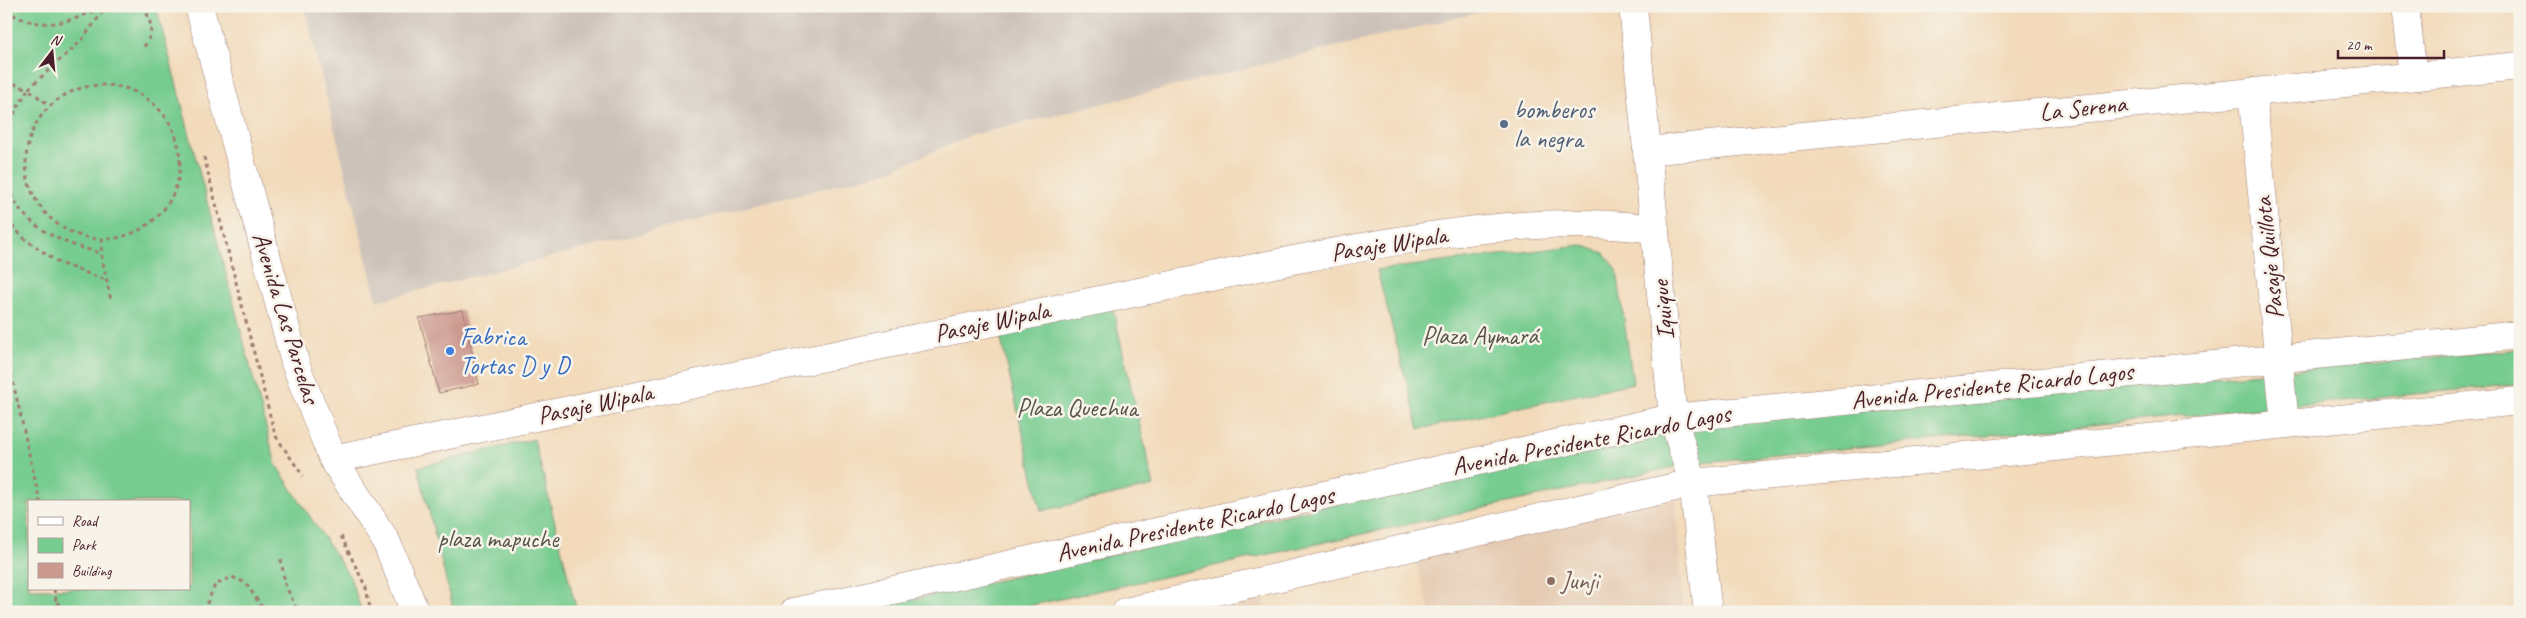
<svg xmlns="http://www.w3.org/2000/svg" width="2526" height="618" font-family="Caveat,sans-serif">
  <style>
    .built { fill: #e5cbb2 }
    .industrial { fill: #cdc2b9 }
    .green { fill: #77cc90; stroke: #60765e; fill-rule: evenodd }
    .building { fill: #cc998f }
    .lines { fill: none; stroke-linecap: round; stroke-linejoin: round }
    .minor-casing { stroke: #9e7c72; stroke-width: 29 }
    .tertiary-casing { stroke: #9e7c72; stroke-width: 29 }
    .path { stroke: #9e7c72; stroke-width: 3; stroke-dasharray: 4 4; stroke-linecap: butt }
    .minor { stroke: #fff; stroke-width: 28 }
    .tertiary { stroke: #fff; stroke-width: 28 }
    .service-dot { fill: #5c6f8a; stroke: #f7f3e8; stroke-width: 2 }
    .shop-dot { fill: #3f7fe0; stroke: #f7f3e8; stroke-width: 2 }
    .education-dot { fill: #8d6e63; stroke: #f7f3e8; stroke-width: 2 }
    .labels { text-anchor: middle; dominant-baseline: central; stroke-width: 5; stroke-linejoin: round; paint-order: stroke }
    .street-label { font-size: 25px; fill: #4a1f2b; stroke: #f7f3e8 }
    .service-label { font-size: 25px; fill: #4e5e75; stroke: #f7f3e8; text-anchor: start }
    .park-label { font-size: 25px; fill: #585349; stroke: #f7f3e8 }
    .shop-label { font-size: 25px; fill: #366cbe; stroke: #f7f3e8; text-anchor: start }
    .education-label { font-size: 25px; fill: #785e54; stroke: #f7f3e8; text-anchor: start }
  </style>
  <rect width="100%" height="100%" fill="#f7f3e8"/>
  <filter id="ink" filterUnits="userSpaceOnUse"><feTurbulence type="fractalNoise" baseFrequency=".02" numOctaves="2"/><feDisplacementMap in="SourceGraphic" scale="10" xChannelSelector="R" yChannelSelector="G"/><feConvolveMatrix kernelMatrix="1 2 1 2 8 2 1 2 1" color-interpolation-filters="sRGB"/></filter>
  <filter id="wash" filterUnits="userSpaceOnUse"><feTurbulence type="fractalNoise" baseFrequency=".0096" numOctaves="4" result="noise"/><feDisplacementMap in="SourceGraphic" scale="20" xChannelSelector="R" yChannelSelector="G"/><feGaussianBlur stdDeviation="1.12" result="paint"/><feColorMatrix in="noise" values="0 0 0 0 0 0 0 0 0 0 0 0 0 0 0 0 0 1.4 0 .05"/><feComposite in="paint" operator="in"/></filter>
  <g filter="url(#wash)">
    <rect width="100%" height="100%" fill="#f2daba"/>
    <!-- built -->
    <g class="built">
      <polygon points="1676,500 1683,612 1431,612 1412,551"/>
      <polygon points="1262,585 1266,612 1145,612"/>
    </g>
    <!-- industrial -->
    <polygon class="industrial" points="304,6 1505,6 972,135 883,173 377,301"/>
    <!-- green -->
    <g class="green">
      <path d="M6 6H156L276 465 350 577 362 612H6ZM29 502H189V589H29Z"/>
      <polygon points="1581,245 1604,253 1617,270 1633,383 1419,429 1377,270"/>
      <polygon points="1112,305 1154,486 1041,511 999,331"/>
      <polygon points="2520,349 2520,384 1693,463 1000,612 858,612 1675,427"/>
      <polygon points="534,439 577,612 454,612 418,467"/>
    </g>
    <g id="blocks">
      <!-- building -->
      <polygon class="building" points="463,310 479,384 439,393 419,318"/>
    </g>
  </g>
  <g filter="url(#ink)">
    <use href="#blocks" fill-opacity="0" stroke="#9e7c72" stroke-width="1"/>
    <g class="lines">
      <defs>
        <g id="minor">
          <polyline points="1633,6 1673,418 1693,483 1708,612"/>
          <polyline points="2405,6 2413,76"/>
          <polyline points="2252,92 2285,424"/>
          <polyline points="1647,151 2520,66"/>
          <path d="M333 459 1293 260C1411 238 1535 213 1655 229"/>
        </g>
        <g id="tertiary">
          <polyline points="199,6 296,366 333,459 386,541 415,612"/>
          <polyline points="794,612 1673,418 2520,335"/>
          <polyline points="1126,612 1693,483 2520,401"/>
        </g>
      </defs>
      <!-- minor casing -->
      <use href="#minor" class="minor-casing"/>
      <!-- tertiary casing -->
      <use href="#tertiary" class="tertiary-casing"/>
      <!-- path -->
      <g class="path">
        <path d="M143 6C152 23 155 32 143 48"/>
        <path d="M6 10C36 32 72 24 102 6"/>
        <polyline points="6,81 28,89 81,41 107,6"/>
        <circle cx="103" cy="162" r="77"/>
        <polyline points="6,137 11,119 28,89 49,105"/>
        <polyline points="204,157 275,435 303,476"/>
        <path d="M6 171C9 221 58 243 101 253"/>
        <polyline points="6,220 25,239 59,263 106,280"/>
        <polyline points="102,239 101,253 111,301"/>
        <polyline points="6,351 40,502"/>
        <polyline points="341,536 366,588 371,612"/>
        <polyline points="281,559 285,584 298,612"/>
        <polyline points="54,589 58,612"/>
        <polyline points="57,602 64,612"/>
        <polyline points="207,612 207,603 215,585 232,577 246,583 265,612"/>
      </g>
      <!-- minor -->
      <use href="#minor" class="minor"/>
      <!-- tertiary -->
      <use href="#tertiary" class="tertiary"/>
    </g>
  </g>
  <!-- markers -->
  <circle class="service-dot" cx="1504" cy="124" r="5"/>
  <circle class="shop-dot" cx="450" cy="351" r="5"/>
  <circle class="education-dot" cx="1551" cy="581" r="5"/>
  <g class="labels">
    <!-- street labels -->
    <g class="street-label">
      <text transform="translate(2083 108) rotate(-6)">La Serena</text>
      <text transform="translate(1389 244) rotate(-9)">Pasaje Wipala</text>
      <text transform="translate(2269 258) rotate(-96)">Pasaje Quillota</text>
      <text transform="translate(1663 310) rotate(-96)">Iquique</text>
      <text transform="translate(286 318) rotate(73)">Avenida Las Parcelas</text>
      <text transform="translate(992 322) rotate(-12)">Pasaje Wipala</text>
      <text transform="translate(1992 386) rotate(-6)">Avenida Presidente Ricardo Lagos</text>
      <text transform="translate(595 404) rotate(-12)">Pasaje Wipala</text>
      <text transform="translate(1591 440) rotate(-11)">Avenida Presidente Ricardo Lagos</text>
      <text transform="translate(1195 524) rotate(-12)">Avenida Presidente Ricardo Lagos</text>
    </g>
    <!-- service labels -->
    <g class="service-label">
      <text x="1514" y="110">bomberos<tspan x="1514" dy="29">la negra</tspan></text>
    </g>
    <!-- park labels -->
    <g class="park-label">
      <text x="1480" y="336">Plaza Aymará</text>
      <text x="1077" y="408">Plaza Quechua</text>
      <text x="498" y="539">plaza mapuche</text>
    </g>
    <!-- shop labels -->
    <g class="shop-label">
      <text x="460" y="337">Fabrica<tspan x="460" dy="29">Tortas D y D</tspan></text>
    </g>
    <!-- education labels -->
    <g class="education-label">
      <text x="1561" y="581">Junji</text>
    </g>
  </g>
  <!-- margin -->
  <rect width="2526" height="618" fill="none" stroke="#f7f3e8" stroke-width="25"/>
  <!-- legend -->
  <rect x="28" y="500" width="162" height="90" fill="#f7f3e8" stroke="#b29e9c"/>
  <rect x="38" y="517" width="25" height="8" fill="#ffffff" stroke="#b29e9c"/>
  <text x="72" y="526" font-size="15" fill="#4a1f2b">Road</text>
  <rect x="38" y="538" width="25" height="15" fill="#77cc90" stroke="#b29e9c"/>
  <text x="72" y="550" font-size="15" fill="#4a1f2b">Park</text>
  <rect x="38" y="563" width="25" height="15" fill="#cc998f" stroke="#b29e9c"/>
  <text x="72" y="576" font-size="15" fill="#4a1f2b">Building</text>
  <!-- north arrow -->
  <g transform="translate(52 52) rotate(16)" stroke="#f7f3e8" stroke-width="4" paint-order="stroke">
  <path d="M0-4L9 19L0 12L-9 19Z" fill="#4a1f2b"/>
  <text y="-8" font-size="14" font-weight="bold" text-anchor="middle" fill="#4a1f2b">N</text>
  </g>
  <!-- scale -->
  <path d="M2338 50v8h106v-8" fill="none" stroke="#4a1f2b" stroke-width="2.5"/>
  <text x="2346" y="50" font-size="15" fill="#4a1f2b" stroke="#f7f3e8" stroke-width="4" paint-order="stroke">20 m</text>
</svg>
